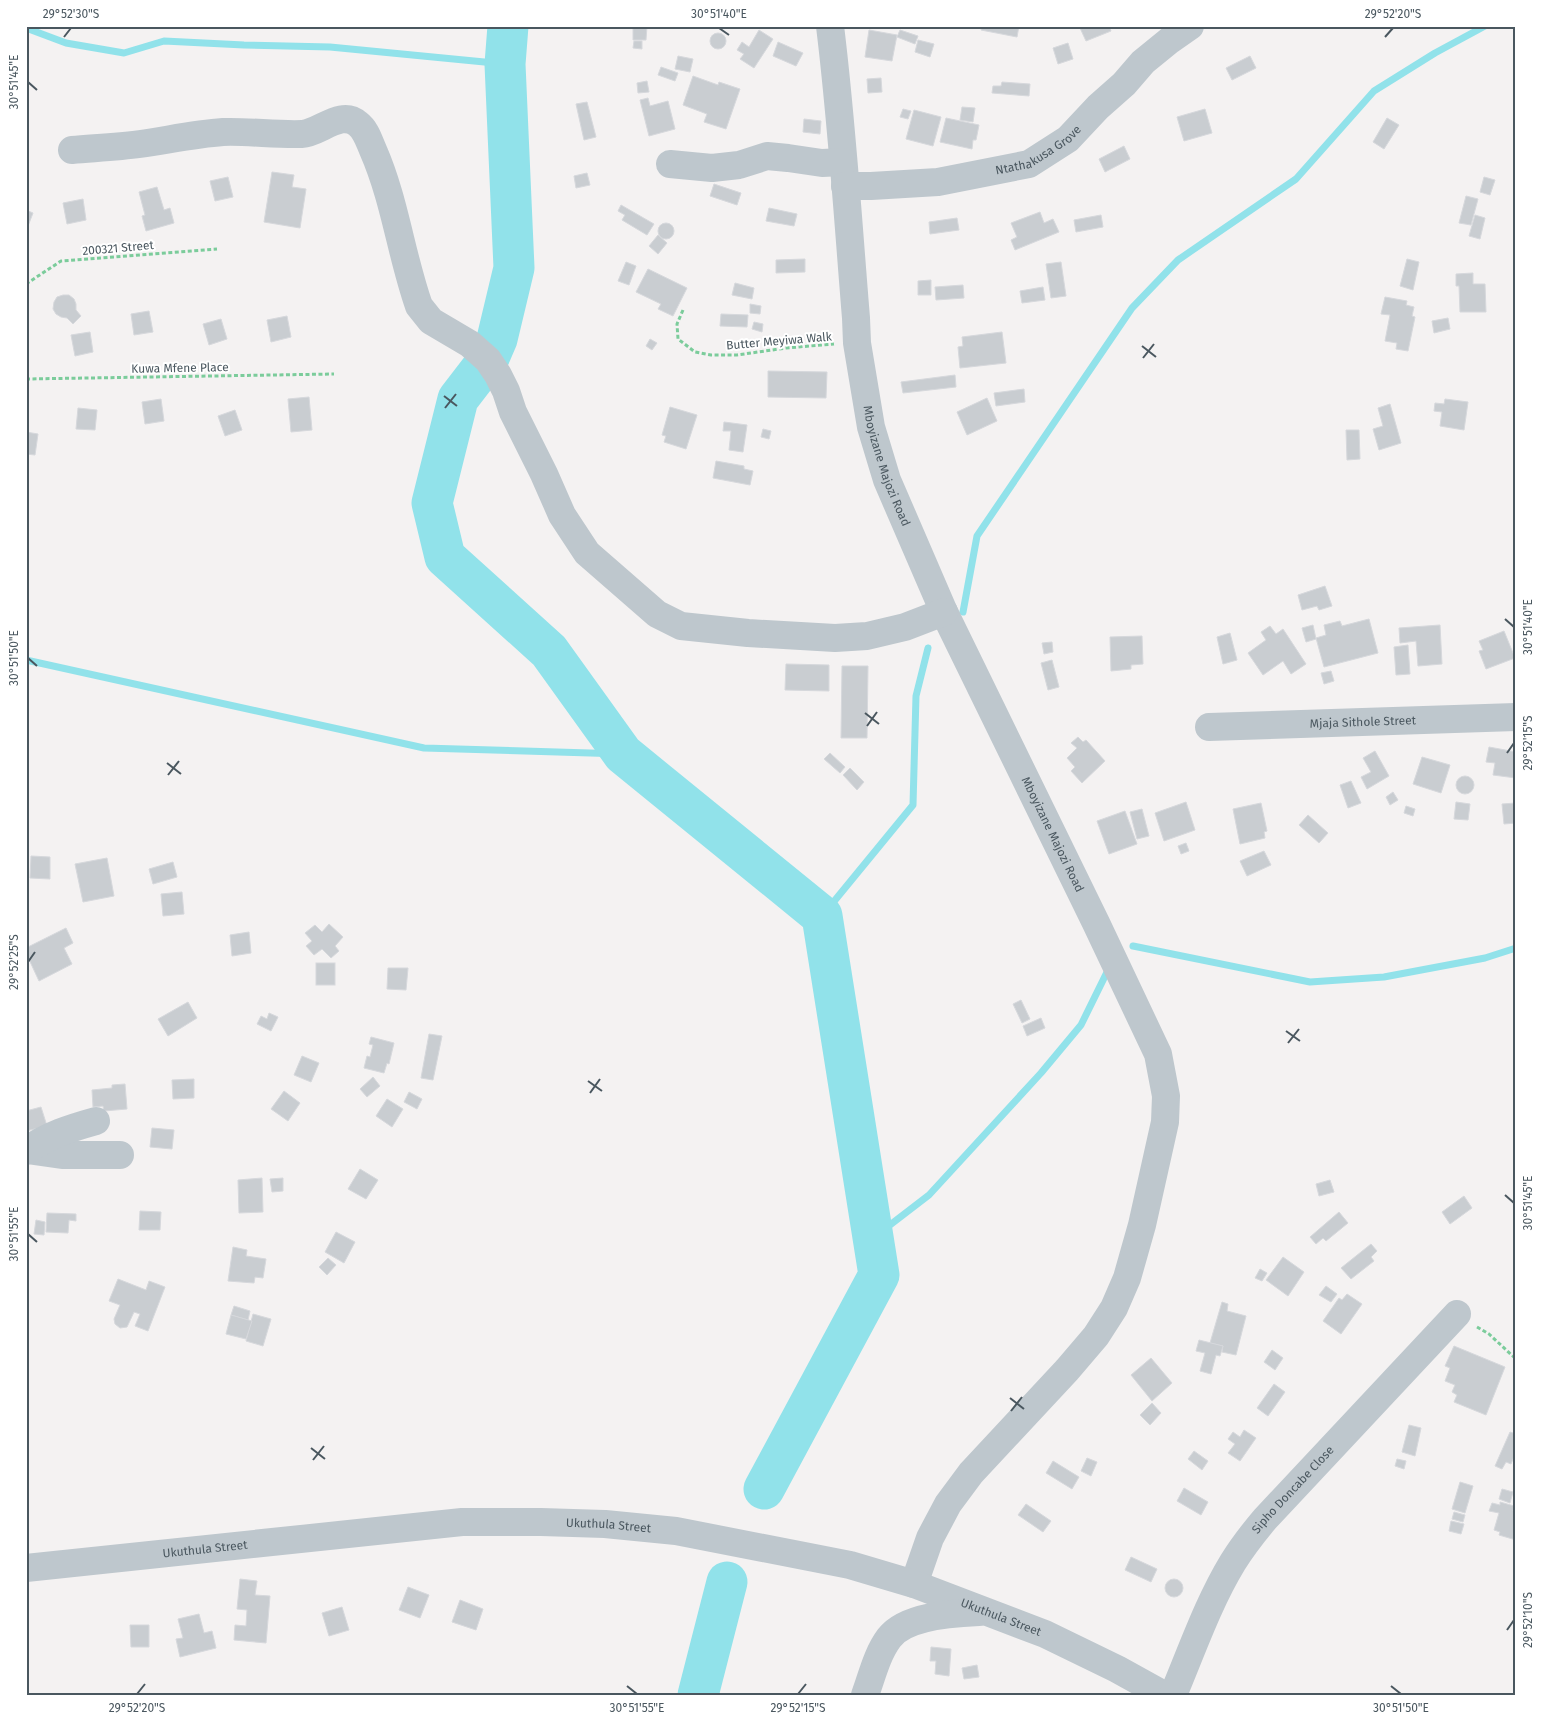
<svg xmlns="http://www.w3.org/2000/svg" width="1542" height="1721" font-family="'Fira Sans',sans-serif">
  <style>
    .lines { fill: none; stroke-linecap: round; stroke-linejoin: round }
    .stream { stroke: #91e2ea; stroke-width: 7 }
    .river { stroke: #91e2ea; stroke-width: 41 }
    .building { fill: #c9cdd1; stroke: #d6d8dc }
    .path { stroke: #7bcc9b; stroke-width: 3; stroke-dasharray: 4 2.5; stroke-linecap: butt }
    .minor { stroke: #bec7cd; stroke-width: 28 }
    .ticks { fill: none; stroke: #4a575f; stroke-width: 2 }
    .labels { text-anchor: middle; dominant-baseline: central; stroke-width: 4; stroke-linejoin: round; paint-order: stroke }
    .street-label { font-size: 12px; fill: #4a575f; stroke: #fff }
    .neatline { fill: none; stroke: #4a575f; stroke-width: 2 }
    .ticks-label { font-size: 12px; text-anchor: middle; fill: #4a575f }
  </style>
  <rect width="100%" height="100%" fill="#f4f2f2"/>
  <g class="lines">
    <!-- stream -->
    <g class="stream">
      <polyline points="26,28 66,43 124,53 164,41 244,45 330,47 505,64"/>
      <polyline points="963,612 977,536 1132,308 1178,260 1296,179 1374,91 1435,53 1485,26"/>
      <polyline points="26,660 424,748 623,754"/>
      <polyline points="822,916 913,805 916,696 928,648"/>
      <polyline points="1133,946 1310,982 1384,977 1485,958 1516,948"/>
      <polyline points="873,1238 929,1195 1041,1073 1081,1025 1109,968"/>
    </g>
    <!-- river -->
    <g class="river">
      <polyline points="508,26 505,64 514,268 497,339 488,360 458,399 432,503 445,557 549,651 623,754 822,916 879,1275 764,1489"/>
      <polyline points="698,1695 727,1582"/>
    </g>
  </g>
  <!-- building -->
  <g class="building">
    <polygon points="633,26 647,26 646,40 633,40"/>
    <polygon points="982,26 1019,26 1017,37 981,30"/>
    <polygon points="1085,26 1109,26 1111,31 1086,41 1080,28"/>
    <polygon points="759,30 773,39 754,68 740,59 744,54 737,50 742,42 749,47"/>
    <polygon points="869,30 897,35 892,61 865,57"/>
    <polygon points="900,30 918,36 915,44 897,37"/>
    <circle cx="718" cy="41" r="8"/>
    <polygon points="918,40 934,44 930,57 915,52"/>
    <polygon points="634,41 642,41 642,49 633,48"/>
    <polygon points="778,42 803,53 796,66 773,56"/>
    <polygon points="1068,43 1073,59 1058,64 1053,48"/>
    <polygon points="678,56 693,59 690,72 675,69"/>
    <polygon points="1250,56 1256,68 1232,80 1226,68"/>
    <polygon points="661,67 678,73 675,81 658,75"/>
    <polygon points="693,76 718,85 719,82 740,89 726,129 704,122 707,114 683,105"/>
    <polygon points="881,78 882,92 868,93 867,79"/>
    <polygon points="647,81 649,92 638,93 637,83"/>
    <polygon points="1002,82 1030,84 1029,96 992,93 993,86 1001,86"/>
    <polygon points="648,98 650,106 668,101 675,129 649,136 640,100"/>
    <polygon points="587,102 596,137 584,140 576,104"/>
    <polygon points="962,107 975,108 973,122 960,120"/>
    <polygon points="903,109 911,111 908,119 900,117"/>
    <polygon points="1205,109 1212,133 1184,141 1177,117"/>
    <polygon points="914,110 941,117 933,146 906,139"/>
    <polygon points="946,118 979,125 976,140 973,140 972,149 940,142"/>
    <polygon points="1387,118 1399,125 1384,149 1373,142"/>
    <polygon points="804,119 821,121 820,134 803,132"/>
    <polygon points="1124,146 1130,159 1105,172 1099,159"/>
    <polygon points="272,172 294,175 292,187 306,189 300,228 264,222"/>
    <polygon points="587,173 590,185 576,188 574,176"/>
    <polygon points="228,177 233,197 215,201 210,181"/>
    <polygon points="1484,177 1495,180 1490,195 1480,192"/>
    <polygon points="714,184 741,193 737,205 710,196"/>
    <polygon points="157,187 164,210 170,208 174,223 146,231 142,216 145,215 139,192"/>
    <polygon points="1466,196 1478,199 1471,225 1459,223"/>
    <polygon points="83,199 86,220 67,224 63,203"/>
    <polygon points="621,205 654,224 647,235 622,220 625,215 618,211"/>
    <polygon points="769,208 797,214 794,226 766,221"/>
    <polygon points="26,210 33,213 28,226 26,225"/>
    <polygon points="1040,212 1044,223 1053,219 1059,232 1015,250 1011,240 1017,237 1011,223"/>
    <polygon points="1101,215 1103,227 1076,232 1074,220"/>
    <polygon points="1475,215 1485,218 1480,239 1469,236"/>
    <polygon points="957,218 959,230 930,234 929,222"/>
    <circle cx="666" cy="231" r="8"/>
    <polygon points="658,235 667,243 658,254 649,246"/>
    <polygon points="805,259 805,272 776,273 776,260"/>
    <polygon points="1407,259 1419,262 1413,290 1400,286"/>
    <polygon points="626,262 636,266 629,285 618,281"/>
    <polygon points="1061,262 1066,296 1051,298 1046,264"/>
    <polygon points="648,269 687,288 673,316 658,309 661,304 636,292"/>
    <polygon points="1473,273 1473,284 1485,284 1486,312 1460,312 1459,286 1456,286 1456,274"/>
    <polygon points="931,280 931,295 918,295 918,281"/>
    <polygon points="735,283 754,288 752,299 732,295"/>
    <polygon points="963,285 964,298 936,300 935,287"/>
    <polygon points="1043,287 1045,300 1022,303 1020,291"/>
    <polygon points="63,295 69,295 74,299 76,304 76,310 81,316 73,324 67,318 61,317 56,314 53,309 54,302 57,297"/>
    <polygon points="1385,297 1407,301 1406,305 1414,307 1412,316 1415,317 1408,351 1396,349 1397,343 1385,341 1390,315 1381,314"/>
    <polygon points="750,304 761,306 760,314 750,313"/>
    <polygon points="149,311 153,332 134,335 131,314"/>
    <polygon points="721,314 748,315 747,327 720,326"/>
    <polygon points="287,316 291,337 271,342 267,320"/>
    <polygon points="1448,318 1450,329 1434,333 1432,321"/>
    <polygon points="221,319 227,339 209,345 203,324"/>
    <polygon points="754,322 763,324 762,332 752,329"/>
    <polygon points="90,332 93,352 75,356 71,335"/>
    <polygon points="1002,332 1006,363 960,368 958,347 963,346 962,337"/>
    <polygon points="650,339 657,343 652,350 646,346"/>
    <polygon points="768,371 827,372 826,398 768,397"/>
    <polygon points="955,375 956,387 903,393 901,382"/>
    <polygon points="1024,389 1025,402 996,406 994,393"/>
    <polygon points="309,397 312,430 291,432 288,399"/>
    <polygon points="987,398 997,421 967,435 957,412"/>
    <polygon points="161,399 164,421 145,424 142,402"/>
    <polygon points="1445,399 1468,402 1464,430 1440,426 1442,412 1434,411 1435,403 1444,404"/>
    <polygon points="1390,404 1401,443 1379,450 1373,429 1383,426 1378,408"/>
    <polygon points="670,407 697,415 686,449 664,442 666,436 662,435"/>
    <polygon points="78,408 97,410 95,430 76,429"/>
    <polygon points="235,410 242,430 225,436 218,416"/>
    <polygon points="724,422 747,425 743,452 729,450 731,431 723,431"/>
    <polygon points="763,429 771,431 769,439 761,437"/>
    <polygon points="1346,430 1359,430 1360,459 1347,460"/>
    <polygon points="26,432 38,434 35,455 26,454"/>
    <polygon points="716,461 744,466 744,469 753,471 750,485 713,478"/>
    <polygon points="1325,586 1332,606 1319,610 1317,606 1302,610 1298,595"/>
    <polygon points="1369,619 1378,653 1324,667 1316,638 1326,635 1324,625 1340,621 1342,626"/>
    <polygon points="1313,625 1316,639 1306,642 1302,628"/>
    <polygon points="1440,625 1442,664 1418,666 1416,641 1400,643 1399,628"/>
    <polygon points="1270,626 1276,634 1283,629 1306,664 1291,674 1283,661 1263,675 1248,653 1266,640 1261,632"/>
    <polygon points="1504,631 1515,658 1486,669 1479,651 1483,650 1479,641"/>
    <polygon points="1230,633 1237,660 1223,664 1217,637"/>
    <polygon points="1142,636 1143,664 1131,665 1131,669 1111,671 1110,637"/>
    <polygon points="1052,642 1053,652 1044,654 1042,643"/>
    <polygon points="1408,645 1410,674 1396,675 1394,647"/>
    <polygon points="1052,660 1059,687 1048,690 1041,663"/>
    <polygon points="786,664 829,665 829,691 785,690"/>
    <polygon points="842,666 868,666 867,738 841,738"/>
    <polygon points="1331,671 1334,681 1324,684 1321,673"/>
    <polygon points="1078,737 1083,742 1086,740 1105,761 1082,783 1071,771 1075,767 1067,758 1077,748 1071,743"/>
    <polygon points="1489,747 1516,752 1516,778 1493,775 1495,763 1486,762"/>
    <polygon points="1375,751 1389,776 1367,789 1361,777 1371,772 1363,758"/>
    <polygon points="830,753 845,767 840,773 824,759"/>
    <polygon points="1422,757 1450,765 1441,793 1413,784"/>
    <polygon points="850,768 864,782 857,790 843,775"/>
    <circle cx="1465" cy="785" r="9"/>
    <polygon points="1351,781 1361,803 1348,808 1340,785"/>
    <polygon points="1393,792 1398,800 1390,805 1386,797"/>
    <polygon points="1186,802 1195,830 1164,841 1155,813"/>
    <polygon points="1456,802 1470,804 1468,820 1454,819"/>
    <polygon points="1261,803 1267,831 1264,832 1265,838 1240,844 1233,809"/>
    <polygon points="1516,803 1516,823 1504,824 1502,804"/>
    <polygon points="1406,806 1415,809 1413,816 1404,813"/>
    <polygon points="1142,809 1149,836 1137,839 1130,812"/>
    <polygon points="1125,811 1137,844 1109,854 1097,821"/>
    <polygon points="1308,815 1328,833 1319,843 1299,825"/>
    <polygon points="1186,843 1189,851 1181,854 1178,846"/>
    <polygon points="1264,851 1271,865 1247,876 1240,861"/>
    <polygon points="31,856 50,857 50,879 30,878"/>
    <polygon points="107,858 114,896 83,902 75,864"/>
    <polygon points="173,862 177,877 153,884 149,869"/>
    <polygon points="182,892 184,914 163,916 161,894"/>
    <polygon points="329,924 343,937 335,946 339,951 331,958 322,949 314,955 306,946 312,941 305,933 315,925 322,932"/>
    <polygon points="66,928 73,943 64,948 72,964 39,981 26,953 26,948"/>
    <polygon points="249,932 251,953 232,956 230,935"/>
    <rect x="316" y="963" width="19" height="22"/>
    <polygon points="388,968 408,968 406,990 387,989"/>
    <polygon points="1021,1000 1030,1019 1022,1023 1013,1004"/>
    <polygon points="188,1002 197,1018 168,1036 158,1019"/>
    <polygon points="269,1013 278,1017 271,1031 257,1024 261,1016 267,1019"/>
    <polygon points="1041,1018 1045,1028 1027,1036 1023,1026"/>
    <polygon points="429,1034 442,1036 433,1080 421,1078"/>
    <polygon points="371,1037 394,1043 389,1064 387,1063 384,1073 364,1068 367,1056 370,1057 373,1045 369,1044"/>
    <polygon points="302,1056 319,1063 311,1082 294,1075"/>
    <polygon points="373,1077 380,1086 367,1097 360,1089"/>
    <polygon points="194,1079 194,1098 173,1099 172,1080"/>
    <polygon points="125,1084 127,1109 104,1111 103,1106 93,1107 92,1090 112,1088 112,1085"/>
    <polygon points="284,1091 300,1103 288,1121 271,1109"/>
    <polygon points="409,1092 422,1099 417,1109 404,1102"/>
    <polygon points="387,1099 403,1109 392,1127 376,1116"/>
    <polygon points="41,1107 47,1126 26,1131 26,1111"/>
    <polygon points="152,1128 174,1130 172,1149 150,1147"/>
    <polygon points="360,1169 378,1180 366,1199 348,1189"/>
    <polygon points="262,1178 263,1212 239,1213 238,1180"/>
    <polygon points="283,1178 283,1191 272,1192 270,1179"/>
    <polygon points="1330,1180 1334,1192 1319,1196 1316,1184"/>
    <polygon points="1464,1196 1472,1208 1450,1224 1442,1212"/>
    <polygon points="140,1211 161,1212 160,1230 139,1230"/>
    <polygon points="1339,1212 1348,1223 1326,1241 1323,1238 1316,1244 1310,1237"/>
    <polygon points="47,1213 76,1214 76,1221 69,1220 68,1233 46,1232"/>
    <polygon points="36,1220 45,1222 44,1235 34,1234"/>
    <polygon points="336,1232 355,1242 344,1263 325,1252"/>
    <polygon points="1371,1244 1377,1251 1371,1257 1374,1261 1351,1279 1341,1268"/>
    <polygon points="233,1247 247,1250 246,1256 266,1259 263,1278 255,1277 254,1283 228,1281"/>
    <polygon points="1283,1257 1304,1272 1288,1296 1266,1280"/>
    <polygon points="328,1258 336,1265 327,1275 319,1267"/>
    <polygon points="1260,1269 1267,1273 1262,1281 1255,1278"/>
    <polygon points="118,1279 146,1290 149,1281 165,1287 148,1331 135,1326 140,1314 134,1312 127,1327 120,1328 115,1324 114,1319 120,1305 109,1301"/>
    <polygon points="1326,1286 1337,1294 1331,1302 1319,1295"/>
    <polygon points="1347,1294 1362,1304 1341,1334 1323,1321 1339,1298 1342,1300"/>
    <polygon points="1222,1302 1228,1304 1227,1311 1246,1316 1236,1355 1222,1352 1223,1346 1210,1343"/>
    <polygon points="234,1306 250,1311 248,1320 231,1315"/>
    <polygon points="253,1314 271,1319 263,1346 246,1341"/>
    <polygon points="231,1315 252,1321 246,1339 226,1334"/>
    <polygon points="1199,1340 1223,1346 1220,1356 1216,1355 1211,1374 1200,1371 1205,1353 1196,1351"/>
    <polygon points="1454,1346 1505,1367 1486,1415 1454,1402 1457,1395 1452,1392 1455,1385 1445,1381 1450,1368 1445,1366"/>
    <polygon points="1272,1350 1283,1358 1275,1370 1264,1362"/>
    <polygon points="1151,1358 1172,1383 1152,1401 1131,1375"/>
    <polygon points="1274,1384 1285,1392 1268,1416 1257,1408"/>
    <polygon points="1152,1403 1161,1413 1150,1425 1140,1415"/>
    <polygon points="1409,1425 1421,1428 1415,1456 1402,1452"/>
    <polygon points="1244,1430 1256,1438 1240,1461 1228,1453 1235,1444 1228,1439 1233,1432 1240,1437"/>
    <polygon points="1510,1432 1516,1434 1516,1452 1511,1464 1506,1462 1502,1469 1495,1466"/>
    <polygon points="1194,1451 1208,1461 1202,1470 1188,1459"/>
    <polygon points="1087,1458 1097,1462 1091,1476 1081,1471"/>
    <polygon points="1397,1459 1406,1461 1404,1469 1395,1466"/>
    <polygon points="1053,1461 1079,1477 1072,1489 1046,1473"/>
    <polygon points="1460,1482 1473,1486 1465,1513 1452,1509"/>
    <polygon points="1184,1488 1208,1502 1201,1515 1177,1501"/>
    <polygon points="1502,1489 1513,1492 1510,1503 1499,1499"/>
    <polygon points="1500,1502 1514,1506 1513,1511 1516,1512 1516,1540 1499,1535 1500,1532 1494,1530 1499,1513 1489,1511 1492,1503 1500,1505"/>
    <polygon points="1026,1504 1051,1521 1043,1532 1018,1515"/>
    <polygon points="1454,1512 1465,1515 1463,1522 1452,1519"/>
    <polygon points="1451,1521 1464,1524 1461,1534 1449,1531"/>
    <polygon points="1131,1557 1157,1569 1151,1582 1125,1570"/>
    <polygon points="240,1579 257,1581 255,1595 270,1596 266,1643 234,1640 235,1625 246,1626 247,1610 237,1609"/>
    <circle cx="1174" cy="1588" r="9"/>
    <polygon points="408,1587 429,1595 420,1618 399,1610"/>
    <polygon points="460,1600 483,1609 476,1630 452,1622"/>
    <polygon points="342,1607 349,1630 329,1636 322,1613"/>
    <polygon points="199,1614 204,1633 212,1631 216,1648 180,1657 176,1639 183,1638 178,1619"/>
    <polygon points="130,1625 149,1625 149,1647 131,1647"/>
    <polygon points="931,1647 951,1649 949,1676 935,1674 936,1661 930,1661"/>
    <polygon points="977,1665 979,1677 964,1679 962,1668"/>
  </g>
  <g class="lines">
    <!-- path -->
    <g class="path">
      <polyline points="26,284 61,261 217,249"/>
      <polyline points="683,310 677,324 678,339 695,352 711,355 737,355 786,348 834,344"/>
      <polyline points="26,379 334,374"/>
      <polyline points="1477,1327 1489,1334 1516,1359"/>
    </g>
    <!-- minor -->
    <g class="minor">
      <path id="s1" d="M830 26C842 123 848 221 856 318L857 343 871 427 887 480 944 612 1096 923 1158 1054 1166 1096 1165 1122 1142 1225 1127 1278 1114 1308 1096 1336 1067 1370 971 1473 948 1504 930 1538 914 1584"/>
      <path d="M72 150C95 148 118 147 140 144 168 140 195 134 223 132 249 131 276 135 302 134 320 133 341 109 358 124 366 130 369 141 373 150 395 200 401 255 419 306L431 321 470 344 488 360 498 375 506 391 513 412 544 474 562 515 587 553 657 614 681 626 748 633 835 638 867 636 905 627 944 612"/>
      <polyline points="670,164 712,168 739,165 767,156 788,158 822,163 843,162"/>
      <path id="s2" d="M845 186H871L938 182 1029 164 1068 139 1098 107 1124 84 1143 62 1170 40 1190 26"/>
      <path id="s3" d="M1209 727 1516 717"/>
      <polyline points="27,1150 62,1155 120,1155"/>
      <path d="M26 1151C48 1135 71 1128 96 1121"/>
      <path id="s4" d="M26 1568 462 1522H541L605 1524 676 1531 850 1565 914 1584 1045 1634 1117 1669 1164 1695"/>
      <path d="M865 1695C872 1676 877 1654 889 1638 905 1616 954 1613 979 1612"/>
      <path id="s5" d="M1173 1695C1192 1650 1208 1603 1233 1562 1243 1546 1254 1532 1265 1519L1457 1314"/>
    </g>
  </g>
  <!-- ticks -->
  <path class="ticks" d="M719 28 729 35M64 37 71 28M1385 37 1393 28M28 82 37 90M1142 346 1156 357M1143 358 1154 344M444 396 457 406M445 408 456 394M1505 619 1514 627M28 658 37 666M865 713 879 724M867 726 877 712M1507 753 1514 743M167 763 181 774M168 775 179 761M28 962 35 952M1286 1031 1300 1041M1288 1043 1299 1029M588 1081 602 1091M590 1093 600 1079M1505 1195 1514 1203M28 1234 37 1242M1010 1398 1024 1409M1011 1411 1022 1397M311 1448 325 1459M313 1460 324 1446M1507 1630 1514 1620M627 1686 637 1694M1391 1686 1401 1694M137 1694 145 1684M798 1694 806 1684"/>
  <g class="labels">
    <!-- street labels -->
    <g class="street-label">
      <text stroke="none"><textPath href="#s2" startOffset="200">Ntathakusa Grove</textPath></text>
      <text transform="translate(118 248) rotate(-5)">200321 Street</text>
      <text transform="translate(779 341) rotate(-5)">Butter Meyiwa Walk</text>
      <text transform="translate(180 368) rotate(-1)">Kuwa Mfene Place</text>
      <text stroke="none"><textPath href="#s1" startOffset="445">Mboyizane Majozi Road</textPath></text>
      <text stroke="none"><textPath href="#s3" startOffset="154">Mjaja Sithole Street</textPath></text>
      <text stroke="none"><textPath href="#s1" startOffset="850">Mboyizane Majozi Road</textPath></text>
      <text stroke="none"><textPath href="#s5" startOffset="240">Sipho Doncabe Close</textPath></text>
      <text stroke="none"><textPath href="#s4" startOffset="585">Ukuthula Street</textPath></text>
      <text stroke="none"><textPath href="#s4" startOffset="180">Ukuthula Street</textPath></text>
      <text stroke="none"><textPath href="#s4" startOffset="990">Ukuthula Street</textPath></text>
    </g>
  </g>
  <!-- border -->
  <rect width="1542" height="1721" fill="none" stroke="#ffffff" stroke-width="55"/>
  <rect x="28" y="28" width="1486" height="1666" class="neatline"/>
  <g class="ticks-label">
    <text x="71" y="18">29°52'30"S</text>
    <text x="719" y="18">30°51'40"E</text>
    <text x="1393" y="18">29°52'20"S</text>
    <text transform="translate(14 82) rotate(-90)" y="4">30°51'45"E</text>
    <text transform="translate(1528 627) rotate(-90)" y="4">30°51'40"E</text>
    <text transform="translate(14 658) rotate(-90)" y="4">30°51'50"E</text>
    <text transform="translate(1528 743) rotate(-90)" y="4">29°52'15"S</text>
    <text transform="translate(14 962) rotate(-90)" y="4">29°52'25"S</text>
    <text transform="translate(1528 1203) rotate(-90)" y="4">30°51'45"E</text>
    <text transform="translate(14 1234) rotate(-90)" y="4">30°51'55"E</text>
    <text transform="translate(1528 1620) rotate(-90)" y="4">29°52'10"S</text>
    <text x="137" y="1712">29°52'20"S</text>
    <text x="637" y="1712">30°51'55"E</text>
    <text x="798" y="1712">29°52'15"S</text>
    <text x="1401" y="1712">30°51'50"E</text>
  </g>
</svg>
